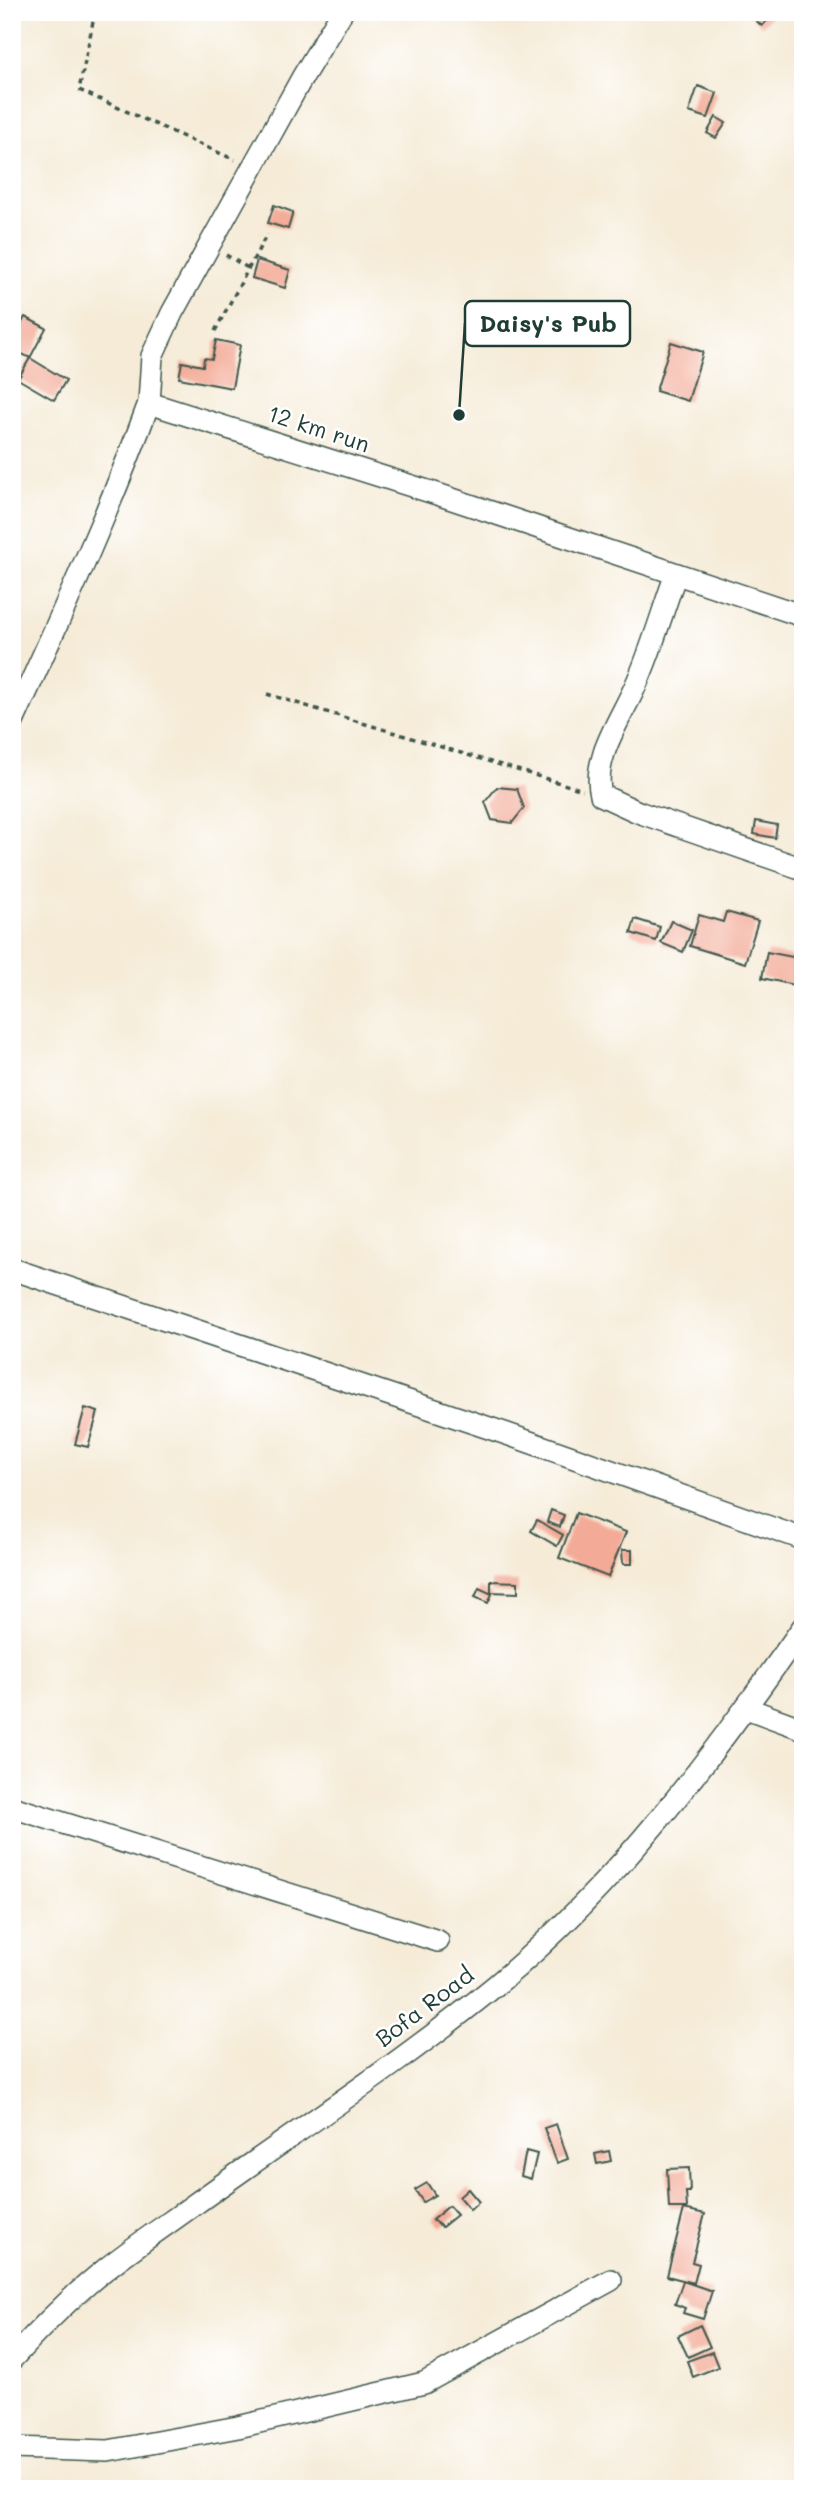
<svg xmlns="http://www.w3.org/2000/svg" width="815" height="2501" font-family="Mali,sans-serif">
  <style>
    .building { fill: #f3ab97 }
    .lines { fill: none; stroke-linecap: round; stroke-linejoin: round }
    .minor-casing { stroke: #3f574c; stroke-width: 24 }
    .path { stroke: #3f574c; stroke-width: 3.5; stroke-dasharray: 5 5; stroke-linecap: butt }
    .minor { stroke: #fff; stroke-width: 21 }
    .labels { text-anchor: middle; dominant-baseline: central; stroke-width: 5; stroke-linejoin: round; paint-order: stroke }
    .street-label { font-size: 23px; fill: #1f3d34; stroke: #fff }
    .leader { fill: none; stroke: #1f3d34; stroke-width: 2.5 }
    .callout-dot { fill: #1f3d34; stroke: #fff; stroke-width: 2.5 }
    .callout { fill: #fff; stroke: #1f3d34; stroke-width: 2.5 }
    .callout-label { font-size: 24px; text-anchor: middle; font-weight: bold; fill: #1f3d34 }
  </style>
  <rect width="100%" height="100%" fill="#fff"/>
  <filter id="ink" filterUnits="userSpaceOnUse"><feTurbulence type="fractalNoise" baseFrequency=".0143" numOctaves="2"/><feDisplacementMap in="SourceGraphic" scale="14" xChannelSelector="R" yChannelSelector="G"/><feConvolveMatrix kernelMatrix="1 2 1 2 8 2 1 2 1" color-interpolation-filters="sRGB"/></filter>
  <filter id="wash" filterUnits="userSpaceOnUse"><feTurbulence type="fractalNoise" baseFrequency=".00686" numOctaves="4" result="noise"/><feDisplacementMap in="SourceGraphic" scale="28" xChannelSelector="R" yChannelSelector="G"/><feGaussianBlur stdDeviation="1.57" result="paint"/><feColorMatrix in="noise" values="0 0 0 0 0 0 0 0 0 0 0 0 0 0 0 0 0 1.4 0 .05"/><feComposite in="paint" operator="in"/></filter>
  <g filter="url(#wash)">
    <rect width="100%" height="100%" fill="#f5ebd7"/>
    <g id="blocks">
      <!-- building -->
      <g class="building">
        <polygon points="757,12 775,12 762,26 752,17"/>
        <polygon points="698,86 717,93 708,118 689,112"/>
        <polygon points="716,117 726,123 716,138 707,133"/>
        <polygon points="274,205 293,212 288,229 268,223"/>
        <polygon points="257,260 290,270 285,288 252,278"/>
        <polygon points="25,317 46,328 30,358 12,349 12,341"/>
        <polygon points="216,340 240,345 232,388 179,378 182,362 203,366 204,358 212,359"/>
        <polygon points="671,342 703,352 688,401 656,391"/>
        <polygon points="30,358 66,380 54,400 18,379"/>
        <polygon points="497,787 517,789 524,808 512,823 492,820 485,802"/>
        <polygon points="756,821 777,825 775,838 754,834"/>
        <polygon points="726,912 758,921 745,963 690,946 699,915 723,922"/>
        <polygon points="635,919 660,927 656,941 631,933"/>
        <polygon points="671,921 692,930 683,952 661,943"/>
        <polygon points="767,952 803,959 803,987 762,978"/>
        <polygon points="85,1408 98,1412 88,1447 75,1444"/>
        <polygon points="551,1510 564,1515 560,1527 547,1522"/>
        <polygon points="576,1513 626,1532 608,1577 559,1558"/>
        <polygon points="537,1520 563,1535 557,1546 531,1531"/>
        <polygon points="622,1550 632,1550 632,1564 623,1564"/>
        <polygon points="491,1581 518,1582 518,1593 491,1592"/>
        <polygon points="479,1588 492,1594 488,1603 475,1597"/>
        <polygon points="556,2124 568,2159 557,2163 544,2128"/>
        <polygon points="526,2151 537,2154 531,2179 521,2176"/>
        <polygon points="609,2151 611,2161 597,2164 595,2154"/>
        <polygon points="689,2168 690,2192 686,2192 687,2208 669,2208 667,2169"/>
        <polygon points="427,2183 435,2195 423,2202 415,2190"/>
        <polygon points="468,2189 479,2202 470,2210 459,2197"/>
        <polygon points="449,2206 457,2215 442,2227 432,2220"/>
        <polygon points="684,2209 705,2214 692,2262 699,2264 694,2283 667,2276"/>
        <polygon points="683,2281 712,2291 703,2319 683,2313 685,2308 675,2304"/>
        <polygon points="700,2325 710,2347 688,2357 678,2336"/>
        <polygon points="712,2352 718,2367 693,2377 687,2361"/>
      </g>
    </g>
  </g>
  <g filter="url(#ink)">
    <use href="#blocks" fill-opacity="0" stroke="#3f574c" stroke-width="2"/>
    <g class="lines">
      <defs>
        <g id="minor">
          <polyline points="149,403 152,356 172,313 302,78 342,12"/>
          <path d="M676 574C663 609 653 646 638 680 624 715 591 757 601 795L638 812 803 869"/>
          <path d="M12 724C60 618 109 512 149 403L437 494 803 616"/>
          <polyline points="12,1269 507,1434 803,1539"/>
          <polyline points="746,1708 803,1729"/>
          <polyline points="12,1807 438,1941"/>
          <path d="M12 2359C41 2327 73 2295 107 2268 135 2246 166 2225 195 2204 295 2132 400 2064 495 1986 618 1884 712 1757 803 1627"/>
          <polyline points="12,2448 108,2451 238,2427 424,2383 611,2280"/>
        </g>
      </defs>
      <!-- minor casing -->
      <use href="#minor" class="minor-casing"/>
      <!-- path -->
      <g class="path">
        <polyline points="95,12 79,90 235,160"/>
        <polyline points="226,255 248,268"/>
        <polyline points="215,331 267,234"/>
        <polyline points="267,694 583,790"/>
      </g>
      <!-- minor -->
      <use href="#minor" class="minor"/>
    </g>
  </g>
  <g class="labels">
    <!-- street labels -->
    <g class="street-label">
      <text transform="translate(319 428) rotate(18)">12 km run</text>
      <text transform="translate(424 2006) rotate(-37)">Bofa Road</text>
    </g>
  </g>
  <!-- callouts -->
  <path class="leader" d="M459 415L465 323"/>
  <circle class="callout-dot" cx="459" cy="415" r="7"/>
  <rect class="callout" x="465" y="301" width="165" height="45" rx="7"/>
  <g class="callout-label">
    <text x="548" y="332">Daisy's Pub</text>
  </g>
  <!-- margin -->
  <rect width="815" height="2501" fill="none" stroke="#fff" stroke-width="42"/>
</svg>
